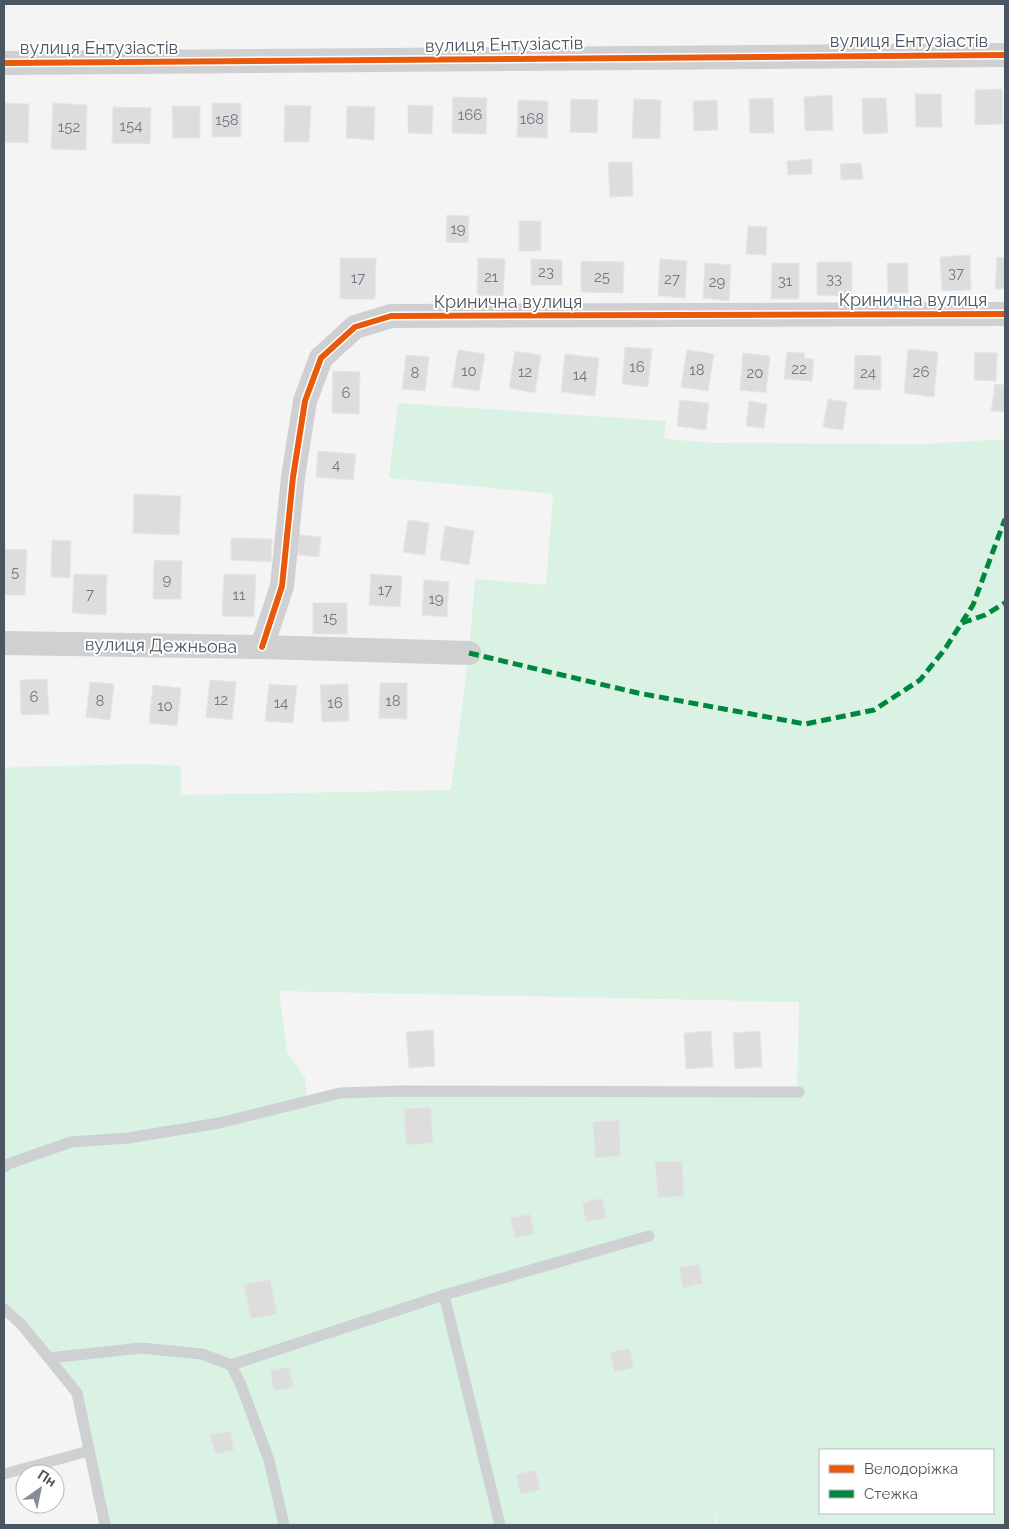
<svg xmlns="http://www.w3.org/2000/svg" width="1009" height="1529" font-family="Raleway,sans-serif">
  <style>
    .green { fill: #d9f2e3; fill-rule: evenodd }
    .building { fill: #ddddde; stroke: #e5e6e7 }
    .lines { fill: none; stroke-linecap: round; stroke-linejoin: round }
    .lane { stroke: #ced0d2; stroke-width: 11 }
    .street { stroke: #ced0d2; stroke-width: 24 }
    .quiet { stroke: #00873e; stroke-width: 5; stroke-dasharray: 10 5; stroke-linecap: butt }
    .cycleway-casing { stroke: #fff; stroke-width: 9 }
    .cycleway { stroke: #e8590c; stroke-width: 6 }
    .labels { text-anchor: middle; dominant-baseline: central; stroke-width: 4; stroke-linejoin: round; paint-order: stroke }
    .number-label { font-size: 15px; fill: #707881 }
    .street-label { font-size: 18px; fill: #4a5661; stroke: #fff }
  </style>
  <rect width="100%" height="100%" fill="#f4f4f4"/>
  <!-- green -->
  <path class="green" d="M398 403 666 421 664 439 715 443 926 444 1005 439V1525H717L716 1510 715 1525H105L77 1393 4 1309V770L13 767 143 764 181 766V795L451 790 469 653 475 579 546 585 553 494 389 478ZM279 991 799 1002 797 1094 340 1093 307 1101 305 1077 287 1052ZM820 1450H993V1513H820Z"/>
  <!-- building -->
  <g class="building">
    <polygon points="1002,89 1003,124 975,125 975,90"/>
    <polygon points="915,94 941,94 942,127 916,127"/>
    <polygon points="832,95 833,130 805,131 804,97"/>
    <polygon points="453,97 487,98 486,134 452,133"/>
    <polygon points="773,98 774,133 750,133 749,99"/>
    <polygon points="862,98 886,98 888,133 863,134"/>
    <polygon points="571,99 598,100 597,133 570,132"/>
    <polygon points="634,99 661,100 660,139 632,138"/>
    <polygon points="518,100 548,101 547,138 517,137"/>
    <polygon points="717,100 718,130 694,131 693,101"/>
    <polygon points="4,103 29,104 28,143 4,142"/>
    <polygon points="53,103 87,105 86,150 51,149"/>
    <rect x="212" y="103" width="29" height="34"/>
    <polygon points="285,105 311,106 309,142 284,142"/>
    <polygon points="408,105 433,106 432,134 408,133"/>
    <polygon points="172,106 200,106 200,138 173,138"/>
    <polygon points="347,106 375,107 374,140 346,138"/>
    <polygon points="113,107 151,108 150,144 112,143"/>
    <polygon points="812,159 812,174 788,175 787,161"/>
    <polygon points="608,162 632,162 633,196 610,197"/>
    <polygon points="861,163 863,179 841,180 840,164"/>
    <polygon points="447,215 469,216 468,243 446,242"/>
    <rect x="519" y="221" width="22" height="30"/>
    <polygon points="748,226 767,227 766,255 746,254"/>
    <polygon points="970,255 971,290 942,291 940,257"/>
    <polygon points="997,257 1005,258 1005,289 995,289"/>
    <polygon points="340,258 376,258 375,299 340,299"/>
    <polygon points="478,258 505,259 503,296 477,295"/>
    <polygon points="531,259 562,260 562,285 531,285"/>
    <polygon points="660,259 687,261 685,298 658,296"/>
    <polygon points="581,261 624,262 623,293 581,292"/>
    <polygon points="817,262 852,262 852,296 817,295"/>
    <polygon points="705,263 731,265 729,301 703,298"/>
    <polygon points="772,263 799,263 799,299 771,299"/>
    <polygon points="887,263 908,263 908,293 888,293"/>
    <polygon points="625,347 652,349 648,387 622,384"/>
    <polygon points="908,349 938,352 934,397 904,393"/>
    <polygon points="458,350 485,354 479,391 452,387"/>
    <polygon points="687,350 714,354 708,391 681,387"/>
    <polygon points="515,351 541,355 535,393 509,388"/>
    <polygon points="787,352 805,353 804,358 814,359 812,381 784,379"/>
    <polygon points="975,352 997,353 996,381 974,380"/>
    <polygon points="743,353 770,356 766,393 740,390"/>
    <polygon points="565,354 599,358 595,396 561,392"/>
    <polygon points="406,355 429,357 425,391 402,389"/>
    <polygon points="855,355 881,356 881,390 854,389"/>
    <polygon points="333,371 360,372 359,414 332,413"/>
    <polygon points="995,384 1005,385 1005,412 991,411"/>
    <polygon points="828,399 847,402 843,430 823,427"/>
    <polygon points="680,400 709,403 706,430 677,426"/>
    <polygon points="749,401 767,404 764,428 746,426"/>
    <polygon points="318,451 356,454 353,480 316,477"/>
    <polygon points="134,494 181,496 179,535 133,533"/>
    <polygon points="408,520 429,523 425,555 403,552"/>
    <polygon points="445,526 474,531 469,565 440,560"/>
    <polygon points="291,534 321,537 319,557 289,554"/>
    <polygon points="231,538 272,539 271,562 231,560"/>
    <polygon points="52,540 71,541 70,578 51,577"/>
    <polygon points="4,549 27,550 25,595 4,595"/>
    <polygon points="154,560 182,561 181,599 153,599"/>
    <polygon points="74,574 107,575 106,615 72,613"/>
    <polygon points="224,574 256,575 254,617 222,616"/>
    <polygon points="371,574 402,576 400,607 369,605"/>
    <polygon points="424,580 449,582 447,617 422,615"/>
    <rect x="313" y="603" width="34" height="31"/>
    <polygon points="47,679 49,714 21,715 20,680"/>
    <polygon points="210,680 236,682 232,720 206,717"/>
    <polygon points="90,682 114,684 110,720 86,717"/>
    <polygon points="380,683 407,683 407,719 379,718"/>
    <polygon points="269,684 297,686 293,723 265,721"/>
    <polygon points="348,684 349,721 322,722 320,685"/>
    <polygon points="153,685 181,688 177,726 149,723"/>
    <polygon points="433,1030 435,1066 409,1068 406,1032"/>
    <polygon points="711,1031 713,1067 686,1069 684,1033"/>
    <polygon points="760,1031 762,1067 735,1069 733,1033"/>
    <polygon points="431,1107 433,1143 406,1145 404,1109"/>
    <polygon points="619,1120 621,1156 595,1158 593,1122"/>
    <polygon points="682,1161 684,1196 658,1198 655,1162"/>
    <polygon points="602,1198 606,1218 586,1222 582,1203"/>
    <polygon points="530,1214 534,1234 515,1238 510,1218"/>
    <polygon points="699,1264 703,1283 683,1288 679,1268"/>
    <polygon points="270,1279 277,1314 251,1319 244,1285"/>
    <polygon points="630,1348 634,1368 614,1372 610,1352"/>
    <polygon points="289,1367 294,1387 274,1391 270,1371"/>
    <polygon points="230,1431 234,1450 215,1454 210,1435"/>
    <polygon points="536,1470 540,1490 520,1494 516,1474"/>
  </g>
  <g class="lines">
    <!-- lane -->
    <g class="lane">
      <polyline points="4,1167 8,1164 71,1142 128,1138 219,1123 340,1093 401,1091 799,1092"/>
      <polyline points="444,1295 500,1525"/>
      <polyline points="4,1309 22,1325 77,1393 105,1525"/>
      <polyline points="49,1358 141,1348 202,1354 231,1365 241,1385 269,1460 284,1525"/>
      <polyline points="231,1365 444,1295 649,1236"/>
      <polyline points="4,1474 89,1451"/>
    </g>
    <!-- street -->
    <g class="street">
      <polyline points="4,63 1005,55"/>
      <polyline points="4,643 262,647 469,653"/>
      <polyline points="262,647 282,586 293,477 305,401 321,358 355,327 391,316 1005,314"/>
    </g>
    <!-- quiet -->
    <g class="quiet">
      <polyline points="962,623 985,615 1005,603"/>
      <polyline points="469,653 638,693 805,724 874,710 920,680 945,649 973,605 1005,519"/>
    </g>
    <defs>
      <g id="cycleway">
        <polyline points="4,63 1005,55"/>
        <polyline points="262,647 282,586 293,477 305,401 321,358 355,327 391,316 1005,314"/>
      </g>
    </defs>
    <!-- cycleway casing -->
    <use href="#cycleway" class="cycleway-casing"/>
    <!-- cycleway -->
    <use href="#cycleway" class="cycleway"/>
  </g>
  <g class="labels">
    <!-- number labels -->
    <g class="number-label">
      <text x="470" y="115">166</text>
      <text x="532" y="119">168</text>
      <text x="227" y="120">158</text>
      <text x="131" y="126">154</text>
      <text x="69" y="127">152</text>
      <text x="458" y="229">19</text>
      <text x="546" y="272">23</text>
      <text x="956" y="273">37</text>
      <text x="491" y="277">21</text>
      <text x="602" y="277">25</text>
      <text x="358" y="278">17</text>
      <text x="672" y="279">27</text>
      <text x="834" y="279">33</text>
      <text x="785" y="281">31</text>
      <text x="717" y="282">29</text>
      <text x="637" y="367">16</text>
      <text x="799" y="369">22</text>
      <text x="697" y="370">18</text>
      <text x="469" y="371">10</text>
      <text x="525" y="372">12</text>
      <text x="921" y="372">26</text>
      <text x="415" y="373">8</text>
      <text x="755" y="373">20</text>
      <text x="868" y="373">24</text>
      <text x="580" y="375">14</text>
      <text x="346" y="393">6</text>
      <text x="336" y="465">4</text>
      <text x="15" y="572">5</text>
      <text x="167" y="580">9</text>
      <text x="385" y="590">17</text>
      <text x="90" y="594">7</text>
      <text x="239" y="595">11</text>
      <text x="436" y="599">19</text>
      <text x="330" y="618">15</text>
      <text x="34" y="697">6</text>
      <text x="221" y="700">12</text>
      <text x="100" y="701">8</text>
      <text x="393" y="701">18</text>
      <text x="281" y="703">14</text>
      <text x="335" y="703">16</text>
      <text x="165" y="706">10</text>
    </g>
    <!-- street labels -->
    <g class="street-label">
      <text x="909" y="40">вулиця Ентузіастів</text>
      <text transform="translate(504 44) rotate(-1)">вулиця Ентузіастів</text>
      <text x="99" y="47">вулиця Ентузіастів</text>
      <text x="913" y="299">Кринична вулиця</text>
      <text x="508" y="301">Кринична вулиця</text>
      <text transform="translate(161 645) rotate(1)">вулиця Дежньова</text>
    </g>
  </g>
  <!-- border -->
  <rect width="1009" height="1529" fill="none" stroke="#4a5661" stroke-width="10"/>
  <!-- legend -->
  <rect x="819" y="1449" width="175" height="65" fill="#ffffff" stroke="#b7bbc0"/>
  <rect x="829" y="1465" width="25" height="8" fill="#e8590c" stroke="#b7bbc0"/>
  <text x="864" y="1474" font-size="15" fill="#4a5661">Велодоріжка</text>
  <rect x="829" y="1490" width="25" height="8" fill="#00873e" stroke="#b7bbc0"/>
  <text x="864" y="1499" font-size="15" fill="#4a5661">Стежка</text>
  <!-- north arrow -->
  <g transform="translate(40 1489) rotate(33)"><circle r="24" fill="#ffffff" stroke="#b7bbc0"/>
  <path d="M0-4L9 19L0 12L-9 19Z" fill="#868d94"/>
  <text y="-8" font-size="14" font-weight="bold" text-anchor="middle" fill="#4a5661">Пн</text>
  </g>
</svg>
